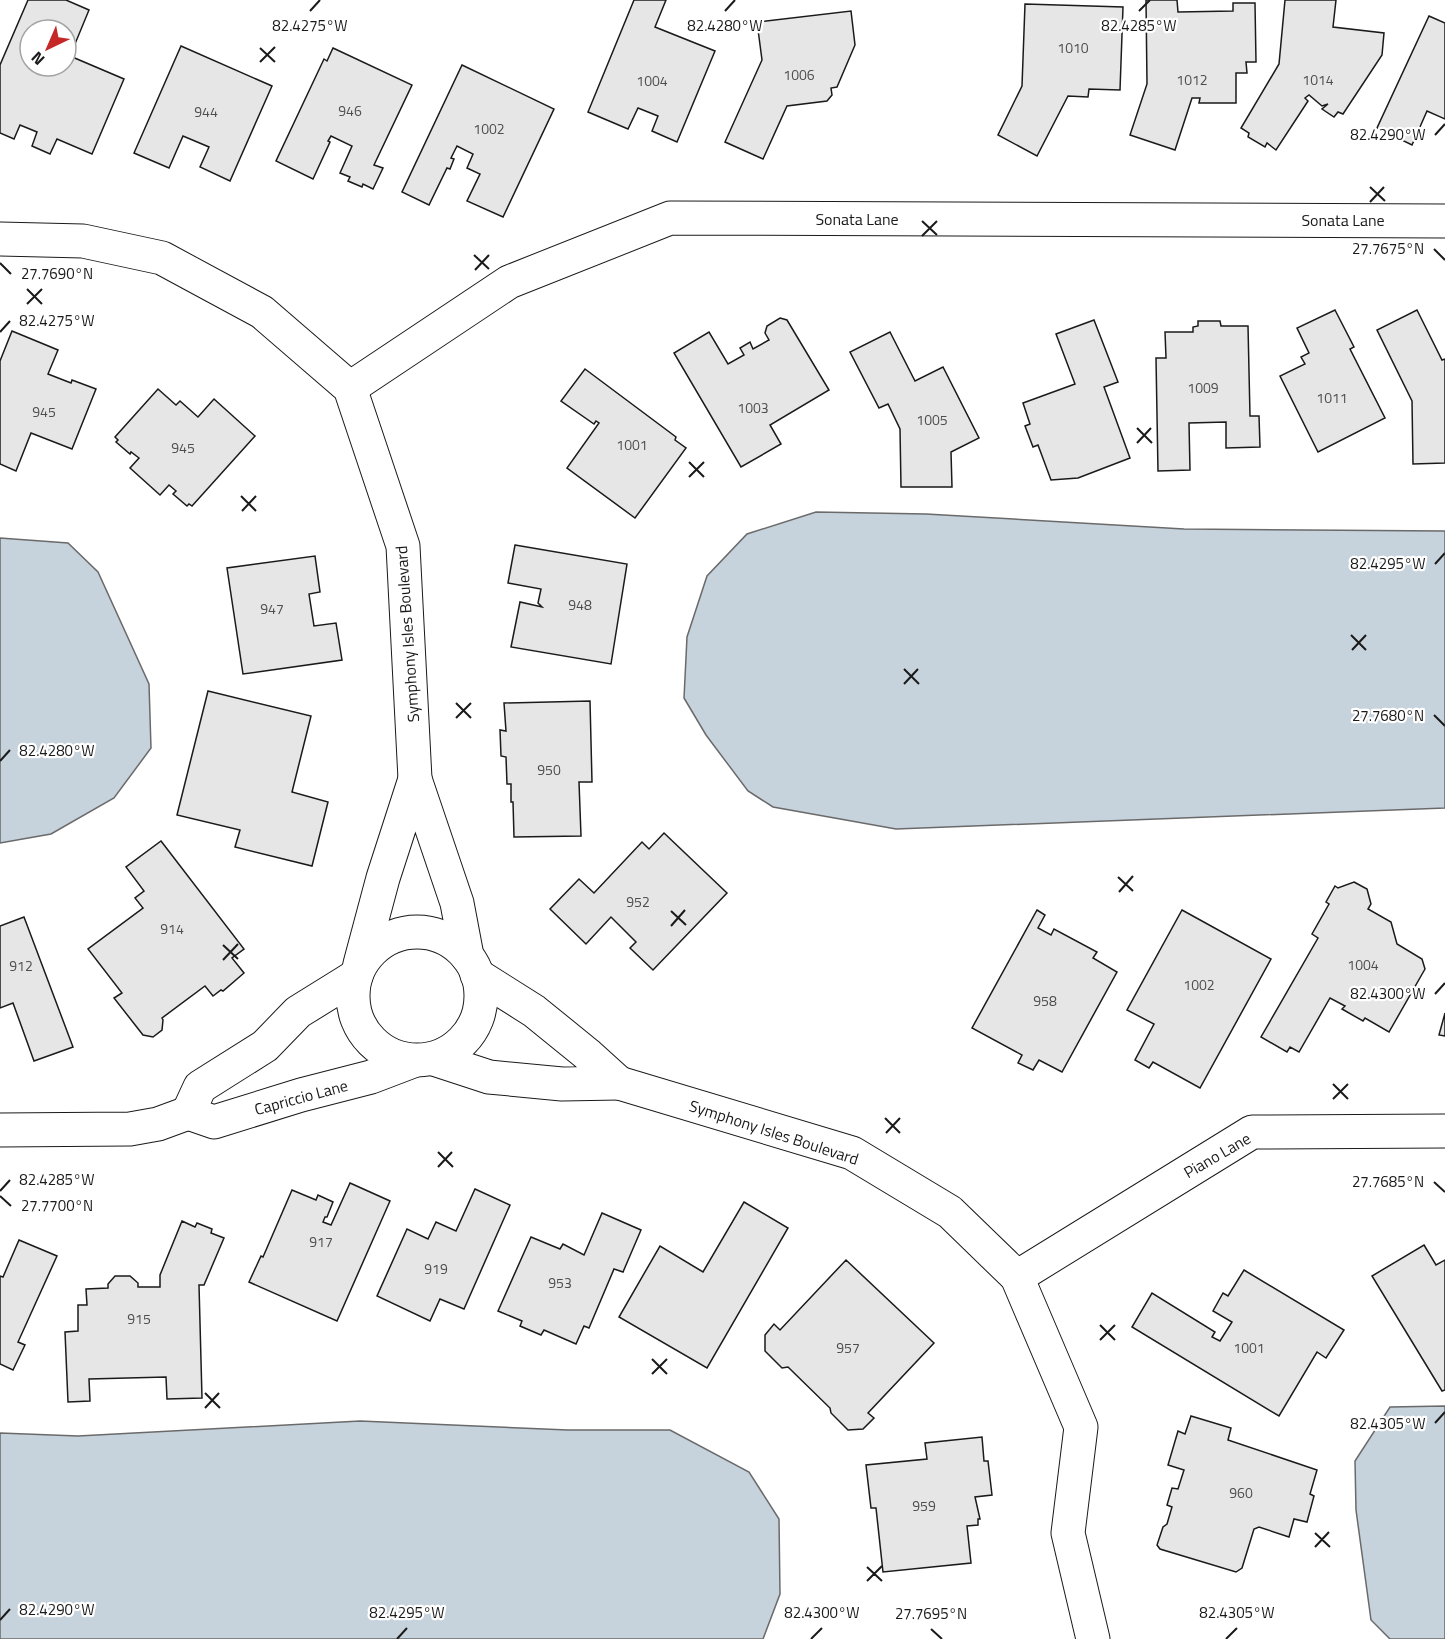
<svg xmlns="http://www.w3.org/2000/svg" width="1445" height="1639" font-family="'Titillium Web',sans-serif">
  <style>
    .water { fill: #c6d2dc; stroke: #6a6a6a; stroke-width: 1.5 }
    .building { fill: #e6e6e6; stroke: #1a1a1a; stroke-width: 1.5; fill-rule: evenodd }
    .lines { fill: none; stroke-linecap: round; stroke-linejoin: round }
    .minor-casing { stroke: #1a1a1a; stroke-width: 35 }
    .minor { stroke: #fff; stroke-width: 33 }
    .ticks { fill: none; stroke: #1a1a1a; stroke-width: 2 }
    .labels { text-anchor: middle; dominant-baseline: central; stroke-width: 4.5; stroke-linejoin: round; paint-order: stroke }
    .number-label { font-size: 14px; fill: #4d4d4d }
    .street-label { font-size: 16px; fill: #1a1a1a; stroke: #fff }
    .ticks-label { font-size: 15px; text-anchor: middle; fill: #1a1a1a; stroke: #fff; stroke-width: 4.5; stroke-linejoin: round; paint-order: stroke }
  </style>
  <rect width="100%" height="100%" fill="#fff"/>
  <!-- water -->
  <g class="water">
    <polygon points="816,512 926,514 1184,529 1445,531 1445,808 896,829 773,807 748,791 706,735 684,698 687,637 707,576 747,534"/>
    <polygon points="0,538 68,543 98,572 149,684 151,748 114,798 51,834 0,843"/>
    <polygon points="1445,1406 1445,1639 1390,1639 1371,1620 1356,1510 1355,1461 1390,1407"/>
    <polygon points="360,1421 568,1430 670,1430 749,1472 779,1519 780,1594 763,1639 0,1639 0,1433 78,1436"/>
  </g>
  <!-- building -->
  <g class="building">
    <path d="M28 0H66L89 10 70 56 124 79 92 154 57 139 50 154 32 146 37 132 20 125 14 139 0 133V65ZM30 30H66V66H30Z"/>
    <polygon points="634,0 666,0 655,27 715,51 677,142 652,131 658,116 638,108 628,129 588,112"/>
    <polygon points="1146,0 1177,0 1178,12 1233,11 1233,3 1255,3 1256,62 1246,62 1247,73 1236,73 1236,103 1199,103 1200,98 1192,98 1175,150 1130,135 1147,84"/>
    <polygon points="1285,0 1336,0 1333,27 1384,33 1382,55 1343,114 1338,112 1334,117 1322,109 1328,104 1322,106 1309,95 1305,98 1308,101 1276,150 1267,143 1265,147 1248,137 1249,133 1241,128 1279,64"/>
    <polygon points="1025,4 1123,7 1120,90 1089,89 1088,97 1068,96 1037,156 998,135 1022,86"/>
    <polygon points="851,11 855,45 837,87 831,88 832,95 827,101 787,106 763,159 725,142 762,60 757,22"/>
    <polygon points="1429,16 1445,23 1445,119 1427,111 1412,145 1377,128"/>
    <polygon points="181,46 272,86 230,181 200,167 209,147 183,136 169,168 134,153"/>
    <polygon points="333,48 412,85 374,165 383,168 373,189 363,184 362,187 348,181 350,177 340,173 352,146 331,136 328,141 330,142 313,179 276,161 324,59 327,61"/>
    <polygon points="462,65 554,109 503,217 467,201 480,174 467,168 473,154 457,146 451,158 454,159 450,169 447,168 429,205 402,192"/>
    <polygon points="1335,310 1354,347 1350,349 1385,418 1318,452 1280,376 1305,364 1301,357 1309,353 1297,328"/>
    <polygon points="1417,310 1442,360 1445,359 1445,463 1413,464 1412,401 1377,330"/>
    <polygon points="780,318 787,320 829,390 770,425 781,444 741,467 674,353 709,332 728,364 744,355 740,348 750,342 753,349 769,340 765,333 767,326"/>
    <polygon points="1094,320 1118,382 1104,387 1130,458 1078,478 1051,480 1038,445 1033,447 1025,426 1030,424 1023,403 1075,384 1056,334"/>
    <polygon points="1198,321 1220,321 1221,326 1248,326 1250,416 1259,416 1260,447 1226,448 1226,422 1189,423 1190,470 1158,471 1156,358 1166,358 1165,332 1193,332 1193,327 1198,326"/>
    <polygon points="12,331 58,350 48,374 71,383 72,380 96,389 72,449 31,433 16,471 0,464 0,361"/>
    <polygon points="890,332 915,381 943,367 979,438 951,452 952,487 901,487 900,429 888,404 879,408 850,352"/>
    <polygon points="585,369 676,437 675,440 686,448 635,518 567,468 599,423 596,421 594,424 561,401"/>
    <polygon points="158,389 176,405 180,401 198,417 214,399 255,436 192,506 189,504 187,506 173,494 176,491 169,485 160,495 130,468 139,458 131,452 130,454 116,442 118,440 115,437"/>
    <polygon points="515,545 627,564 611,664 511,647 520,602 542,607 538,603 541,589 508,583"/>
    <polygon points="315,556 320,592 309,594 314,626 336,623 342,660 243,674 227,568"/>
    <polygon points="208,691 311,716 292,792 328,802 312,866 235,847 240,830 177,815"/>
    <polygon points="590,701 592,782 579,782 581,836 514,837 513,802 511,802 511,784 507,784 506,757 501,756 500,730 506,731 504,703"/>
    <polygon points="664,833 727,893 653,970 630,948 636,942 611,917 586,944 550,909 579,879 594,893 642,842 649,849"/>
    <polygon points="161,841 244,949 232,958 244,973 223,991 221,990 213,996 205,986 162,1018 163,1020 162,1030 153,1037 143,1035 114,998 122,993 88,949 143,908 135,898 144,891 126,867"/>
    <polygon points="1354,882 1367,889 1371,904 1368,909 1391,922 1397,944 1422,959 1425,969 1389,1032 1365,1018 1363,1021 1342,1009 1345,1006 1330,998 1299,1052 1290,1047 1287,1052 1261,1037 1318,938 1312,934 1329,904 1326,902 1335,886 1338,888"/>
    <polygon points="1037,910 1045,915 1038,928 1051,935 1054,929 1097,952 1093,958 1117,972 1062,1072 1039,1060 1033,1070 1018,1063 1022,1055 972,1028"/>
    <polygon points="1182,910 1271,959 1200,1088 1153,1062 1149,1068 1135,1060 1154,1024 1127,1010"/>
    <polygon points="24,917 73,1047 34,1061 13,1003 0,1008 0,926"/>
    <polygon points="1445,1013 1445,1036 1439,1035"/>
    <polygon points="350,1183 390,1201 337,1321 249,1282 261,1256 263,1257 292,1190 316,1200 318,1195 333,1202 327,1217 325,1217 323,1222 331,1225"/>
    <polygon points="475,1189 510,1205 464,1309 440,1299 430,1321 377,1296 407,1229 428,1239 436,1222 456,1231"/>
    <polygon points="744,1202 788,1228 707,1368 619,1317 660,1246 703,1272"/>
    <polygon points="602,1213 641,1230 623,1272 614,1269 589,1328 584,1326 576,1344 544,1330 541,1335 520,1326 522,1321 498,1311 531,1237 560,1249 563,1244 584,1255"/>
    <polygon points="182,1221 195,1227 197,1223 212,1229 211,1233 224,1238 204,1285 199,1285 202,1398 167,1399 166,1377 89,1379 90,1401 68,1402 65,1332 78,1331 78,1305 87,1305 86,1289 108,1288 108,1284 115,1276 130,1276 138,1283 138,1287 160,1287 160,1275"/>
    <polygon points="19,1240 57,1256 18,1342 25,1345 13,1370 0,1364 0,1276 3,1277"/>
    <polygon points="1424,1245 1436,1265 1445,1260 1445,1390 1442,1391 1372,1276"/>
    <polygon points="846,1260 934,1343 868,1413 874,1418 863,1429 848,1430 831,1413 830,1408 788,1367 782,1368 765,1351 765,1335 774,1324 780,1330"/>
    <polygon points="1244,1270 1344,1330 1326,1358 1317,1352 1279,1416 1132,1327 1152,1293 1215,1332 1212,1337 1220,1341 1232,1322 1213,1311 1223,1293 1228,1296"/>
    <polygon points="1191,1416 1231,1428 1228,1440 1317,1470 1310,1494 1314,1496 1307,1522 1294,1519 1289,1537 1259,1527 1254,1529 1242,1568 1236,1572 1160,1549 1157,1545 1163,1527 1167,1524 1172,1507 1167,1505 1172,1488 1178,1489 1184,1470 1168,1465 1178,1431 1185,1434"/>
    <polygon points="982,1437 984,1461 988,1461 992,1495 975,1497 980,1519 978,1519 978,1525 967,1526 971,1563 883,1572 876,1508 871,1508 866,1465 927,1459 925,1443"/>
  </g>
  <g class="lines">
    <defs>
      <g id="minor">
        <polyline points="0,239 83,241 162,258 262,312 350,388 403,546 415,779"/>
        <polyline points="350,388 509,282 670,218 1445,221"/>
        <circle cx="417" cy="996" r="64"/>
        <polyline points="360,964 383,878 415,779 457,903 467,956"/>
        <polyline points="356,976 298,1012 265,1046 200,1087 188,1113 214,1122 301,1095 371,1077 413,1061"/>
        <polyline points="434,1059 489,1077 562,1084 619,1083 587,1054 534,1011 477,975"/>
        <polyline points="619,1083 852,1153 950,1212 1017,1277 1081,1427 1068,1533 1093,1639"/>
        <polyline points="0,1130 130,1129 158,1124 188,1113"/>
        <polyline points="1017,1277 1252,1132 1445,1131"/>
      </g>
    </defs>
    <!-- minor casing -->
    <use href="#minor" class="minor-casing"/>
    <!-- minor -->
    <use href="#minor" class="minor"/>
  </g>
  <!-- ticks -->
  <path class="ticks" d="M310 11 320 0M725 11 735 0M1139 11 1150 0M260 48 275 62M260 62 275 47M1435 135 1445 124M1370 187 1385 201M1370 202 1384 187M922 221 937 235M922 236 937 221M1434 249 1445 260M474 255 489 269M0 263 11 274M475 270 489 255M27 289 42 304M27 304 42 289M0 332 10 321M1137 428 1152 443M1137 443 1151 428M689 462 704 477M689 477 704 462M241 496 256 511M242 511 256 496M1435 564 1445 553M1351 635 1366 650M1352 650 1366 635M904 669 919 684M904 684 918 669M456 703 471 718M1434 715 1445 726M456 718 471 703M0 761 10 750M1118 877 1133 891M1119 892 1133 876M671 911 686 925M671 926 685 910M223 945 238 959M223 960 238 944M1435 994 1445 983M1333 1084 1348 1099M1333 1099 1348 1084M885 1118 900 1133M886 1133 900 1118M438 1152 453 1167M438 1167 452 1152M1434 1182 1445 1192M0 1191 10 1180M0 1196 11 1206M1100 1325 1115 1340M1100 1340 1115 1325M652 1359 667 1374M652 1374 667 1359M205 1393 220 1408M205 1408 219 1393M1435 1423 1445 1412M1315 1533 1330 1547M1315 1547 1329 1532M867 1567 882 1581M867 1581 882 1566M0 1620 10 1609M931 1629 942 1639M397 1639 407 1628M811 1639 822 1628M1226 1639 1237 1628"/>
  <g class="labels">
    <!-- number labels -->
    <g class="number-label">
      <text x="1073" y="47">1010</text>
      <text x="799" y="74">1006</text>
      <text x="1192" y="79">1012</text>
      <text x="1318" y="79">1014</text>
      <text x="652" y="80">1004</text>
      <text x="350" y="110">946</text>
      <text x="206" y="111">944</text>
      <text x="489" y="128">1002</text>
      <text x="1203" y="387">1009</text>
      <text x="1332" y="397">1011</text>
      <text x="753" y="407">1003</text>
      <text x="44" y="411">945</text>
      <text x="932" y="419">1005</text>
      <text x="632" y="444">1001</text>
      <text x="183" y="447">945</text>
      <text x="580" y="604">948</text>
      <text x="272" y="608">947</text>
      <text x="549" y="769">950</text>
      <text x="638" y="901">952</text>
      <text x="172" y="928">914</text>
      <text x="1363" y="964">1004</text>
      <text x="21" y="965">912</text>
      <text x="1199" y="984">1002</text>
      <text x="1045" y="1000">958</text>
      <text x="321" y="1241">917</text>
      <text x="436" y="1268">919</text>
      <text x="560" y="1282">953</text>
      <text x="139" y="1318">915</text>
      <text x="848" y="1347">957</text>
      <text x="1249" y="1347">1001</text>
      <text x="1241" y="1492">960</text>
      <text x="924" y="1505">959</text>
    </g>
    <!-- street labels -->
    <g class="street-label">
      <text x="857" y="219">Sonata Lane</text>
      <text x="1343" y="220">Sonata Lane</text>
      <text transform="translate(407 634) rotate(-94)">Symphony Isles Boulevard</text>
      <text transform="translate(301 1097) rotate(-15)">Capriccio Lane</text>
      <text transform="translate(774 1132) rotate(18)">Symphony Isles Boulevard</text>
      <text transform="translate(1217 1155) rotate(-30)">Piano Lane</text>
    </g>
  </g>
  <g class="ticks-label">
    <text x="310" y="31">82.4275°W</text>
    <text x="725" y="31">82.4280°W</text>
    <text x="1139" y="31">82.4285°W</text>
    <text x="1388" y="140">82.4290°W</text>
    <text x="1388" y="254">27.7675°N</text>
    <text x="57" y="279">27.7690°N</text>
    <text x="57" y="326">82.4275°W</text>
    <text x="1388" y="569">82.4295°W</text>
    <text x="1388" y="721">27.7680°N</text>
    <text x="57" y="756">82.4280°W</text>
    <text x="1388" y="999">82.4300°W</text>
    <text x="57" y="1185">82.4285°W</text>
    <text x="1388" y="1187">27.7685°N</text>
    <text x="57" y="1211">27.7700°N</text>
    <text x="1388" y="1429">82.4305°W</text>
    <text x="57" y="1615">82.4290°W</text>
    <text x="407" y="1618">82.4295°W</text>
    <text x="822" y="1618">82.4300°W</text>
    <text x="1237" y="1618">82.4305°W</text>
    <text x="931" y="1619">27.7695°N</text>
  </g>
  <!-- north arrow -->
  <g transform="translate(48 48) rotate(224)"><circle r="28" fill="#ffffff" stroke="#a3a3a3" stroke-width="1.5"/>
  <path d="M0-4.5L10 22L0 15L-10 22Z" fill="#c62828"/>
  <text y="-9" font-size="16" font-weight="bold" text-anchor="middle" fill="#1a1a1a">N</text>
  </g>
</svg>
